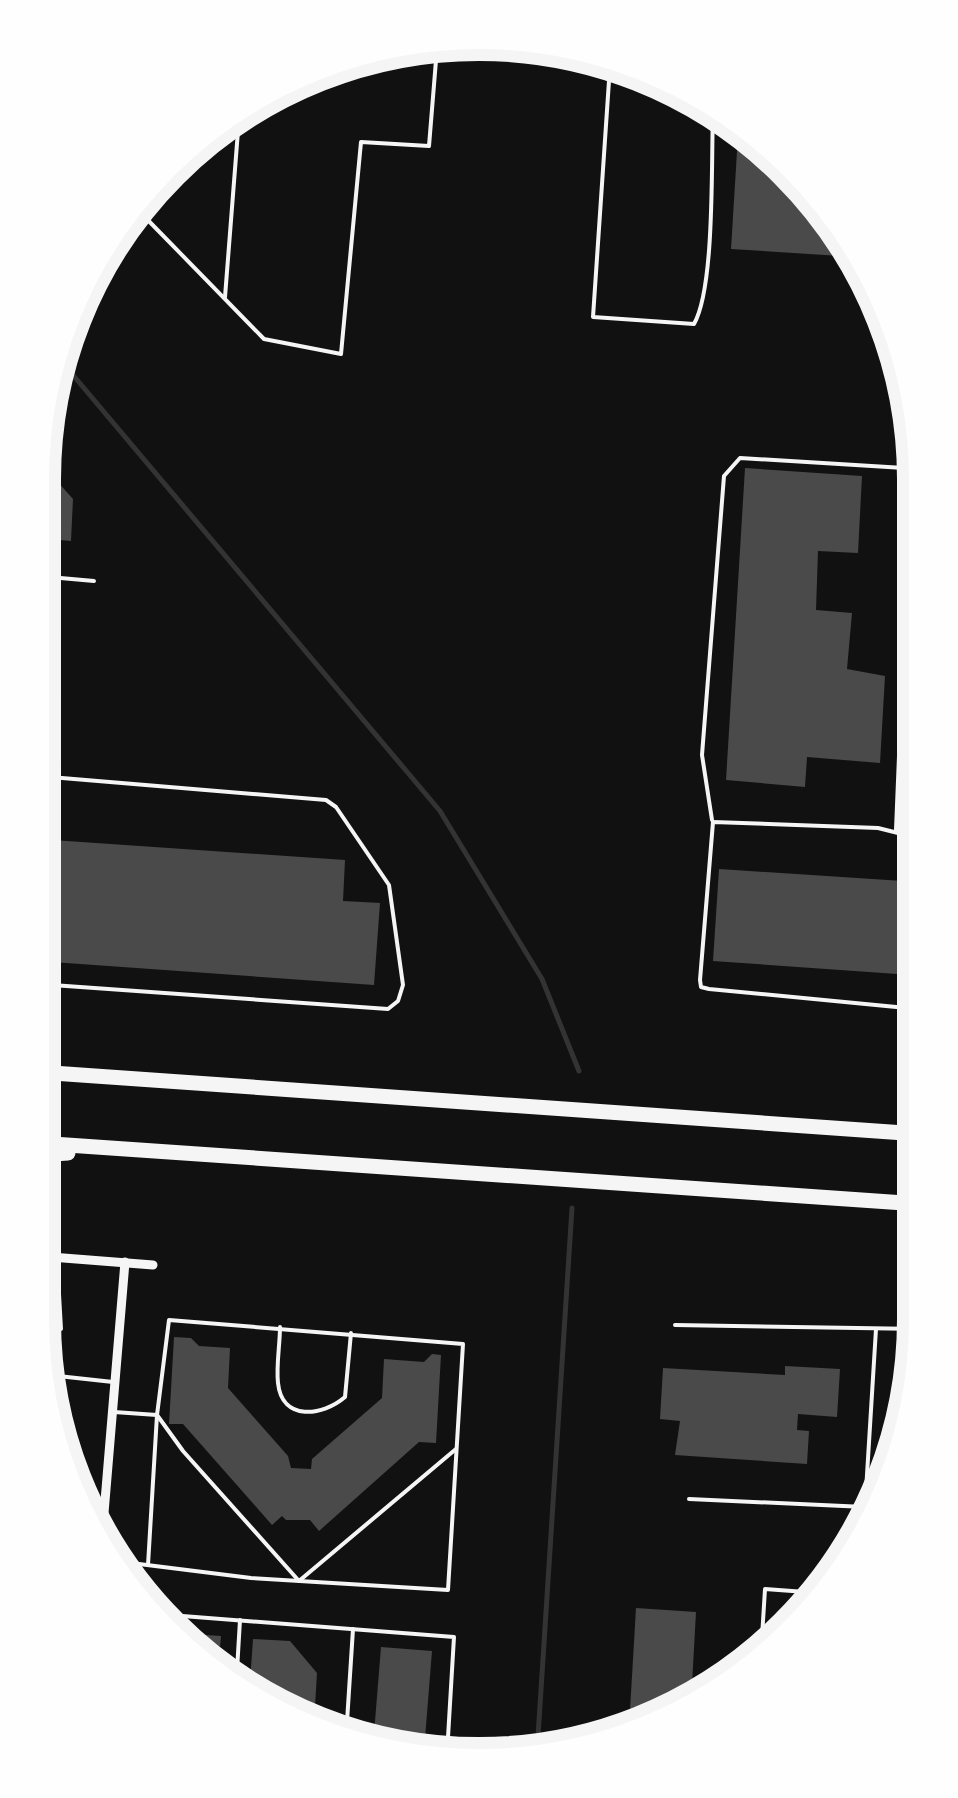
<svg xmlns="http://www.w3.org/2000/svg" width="958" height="1798" font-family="Rubik,sans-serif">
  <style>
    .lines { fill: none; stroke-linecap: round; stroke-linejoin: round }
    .stream { stroke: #333; stroke-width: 5 }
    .building { fill: #4a4a4a }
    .service { stroke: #f5f5f5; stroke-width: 4 }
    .minor { stroke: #f5f5f5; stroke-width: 9 }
    .motorway { stroke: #f5f5f5; stroke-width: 15 }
    .rim { fill: none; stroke: #f5f5f5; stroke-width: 12 }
  </style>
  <rect width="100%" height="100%" fill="#111"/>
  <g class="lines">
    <!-- stream -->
    <g class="stream">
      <polyline points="62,362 440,811 542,979 579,1071"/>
      <polyline points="537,1752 572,1208"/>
    </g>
  </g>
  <!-- building -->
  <g class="building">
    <polygon points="738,135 830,211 856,257 731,249"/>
    <polygon points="745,468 862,476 858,553 818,551 816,610 852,613 847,669 885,676 880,763 807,757 805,787 726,780"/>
    <polygon points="38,479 56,480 73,499 71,541 38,538"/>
    <polygon points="38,839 345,860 343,901 380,903 374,985 38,961"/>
    <polygon points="719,869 903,881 897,974 713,961"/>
    <polygon points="174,1337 191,1338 199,1346 230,1348 228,1388 288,1456 291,1468 311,1469 312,1459 382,1398 384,1359 424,1362 432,1354 441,1355 436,1443 419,1442 319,1531 310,1520 286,1520 282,1516 272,1525 183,1424 169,1424"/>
    <polygon points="785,1366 840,1369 837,1417 798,1414 797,1430 809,1431 807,1464 675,1455 680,1421 660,1419 663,1368 785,1375"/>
    <polygon points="636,1608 696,1612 691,1703 674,1715 629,1727"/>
    <polygon points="177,1633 221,1636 218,1671 213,1666"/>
    <polygon points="253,1639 290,1641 317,1673 314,1722 263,1700 265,1683 250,1682"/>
    <polygon points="381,1647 432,1651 424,1751 373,1746"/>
  </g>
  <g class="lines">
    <!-- service -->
    <g class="service">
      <polyline points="495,40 523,42"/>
      <path d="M610 66 593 317 694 324C715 287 711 163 713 115"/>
      <polyline points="139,211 264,339 341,354 361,142 429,146 437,48"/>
      <polyline points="225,297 239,118"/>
      <polyline points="898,352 895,395 910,396"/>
      <polyline points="38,576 94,581"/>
      <polyline points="904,633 917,635"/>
      <polyline points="712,820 702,755 724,476 740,458 904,468"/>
      <polyline points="896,830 904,633 904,468 917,469"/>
      <polyline points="38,984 388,1009 398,1001 403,985 389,885 336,807 326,800 38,776"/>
      <polyline points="917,1009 709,989 701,987 700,980 713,822 878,828 918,838"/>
      <polyline points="57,1259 61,1329"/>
      <polyline points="675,1325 920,1329"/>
      <path d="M280 1327C280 1345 276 1365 278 1383 282 1422 323 1416 345 1397L351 1333"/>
      <polyline points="876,1329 865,1507 877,1507"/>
      <polyline points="58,1376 113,1382"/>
      <polyline points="114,1412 157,1415 169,1320 463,1344 448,1590 251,1578 115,1561"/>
      <polyline points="157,1415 183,1451 299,1581 456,1449"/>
      <polyline points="54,1419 59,1353"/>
      <polyline points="689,1499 865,1507 862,1533"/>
      <polyline points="148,1565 157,1415"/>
      <polyline points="157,1614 454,1637 447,1754"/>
      <polyline points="761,1653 765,1589 819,1593"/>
      <polyline points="236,1687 240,1620"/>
      <polyline points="346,1737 353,1629"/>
    </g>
    <!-- minor -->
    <g class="minor">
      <polyline points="918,1009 918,1005"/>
      <polyline points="38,1256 153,1265"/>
      <polyline points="102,1537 125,1262"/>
    </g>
    <!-- motorway -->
    <g class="motorway">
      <polyline points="38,1072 919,1134"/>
      <polyline points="38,1143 919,1204"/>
      <polyline points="38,1155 68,1153"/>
    </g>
  </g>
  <!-- crop -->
  <path d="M0 0H958V1798H0ZM479 55H479A424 424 0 0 1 903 479V1319A424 424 0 0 1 479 1743H479A424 424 0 0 1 55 1319V479A424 424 0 0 1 479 55Z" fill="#fefefe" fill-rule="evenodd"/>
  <path class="rim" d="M479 55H479A424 424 0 0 1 903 479V1319A424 424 0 0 1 479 1743H479A424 424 0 0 1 55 1319V479A424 424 0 0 1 479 55Z"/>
</svg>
